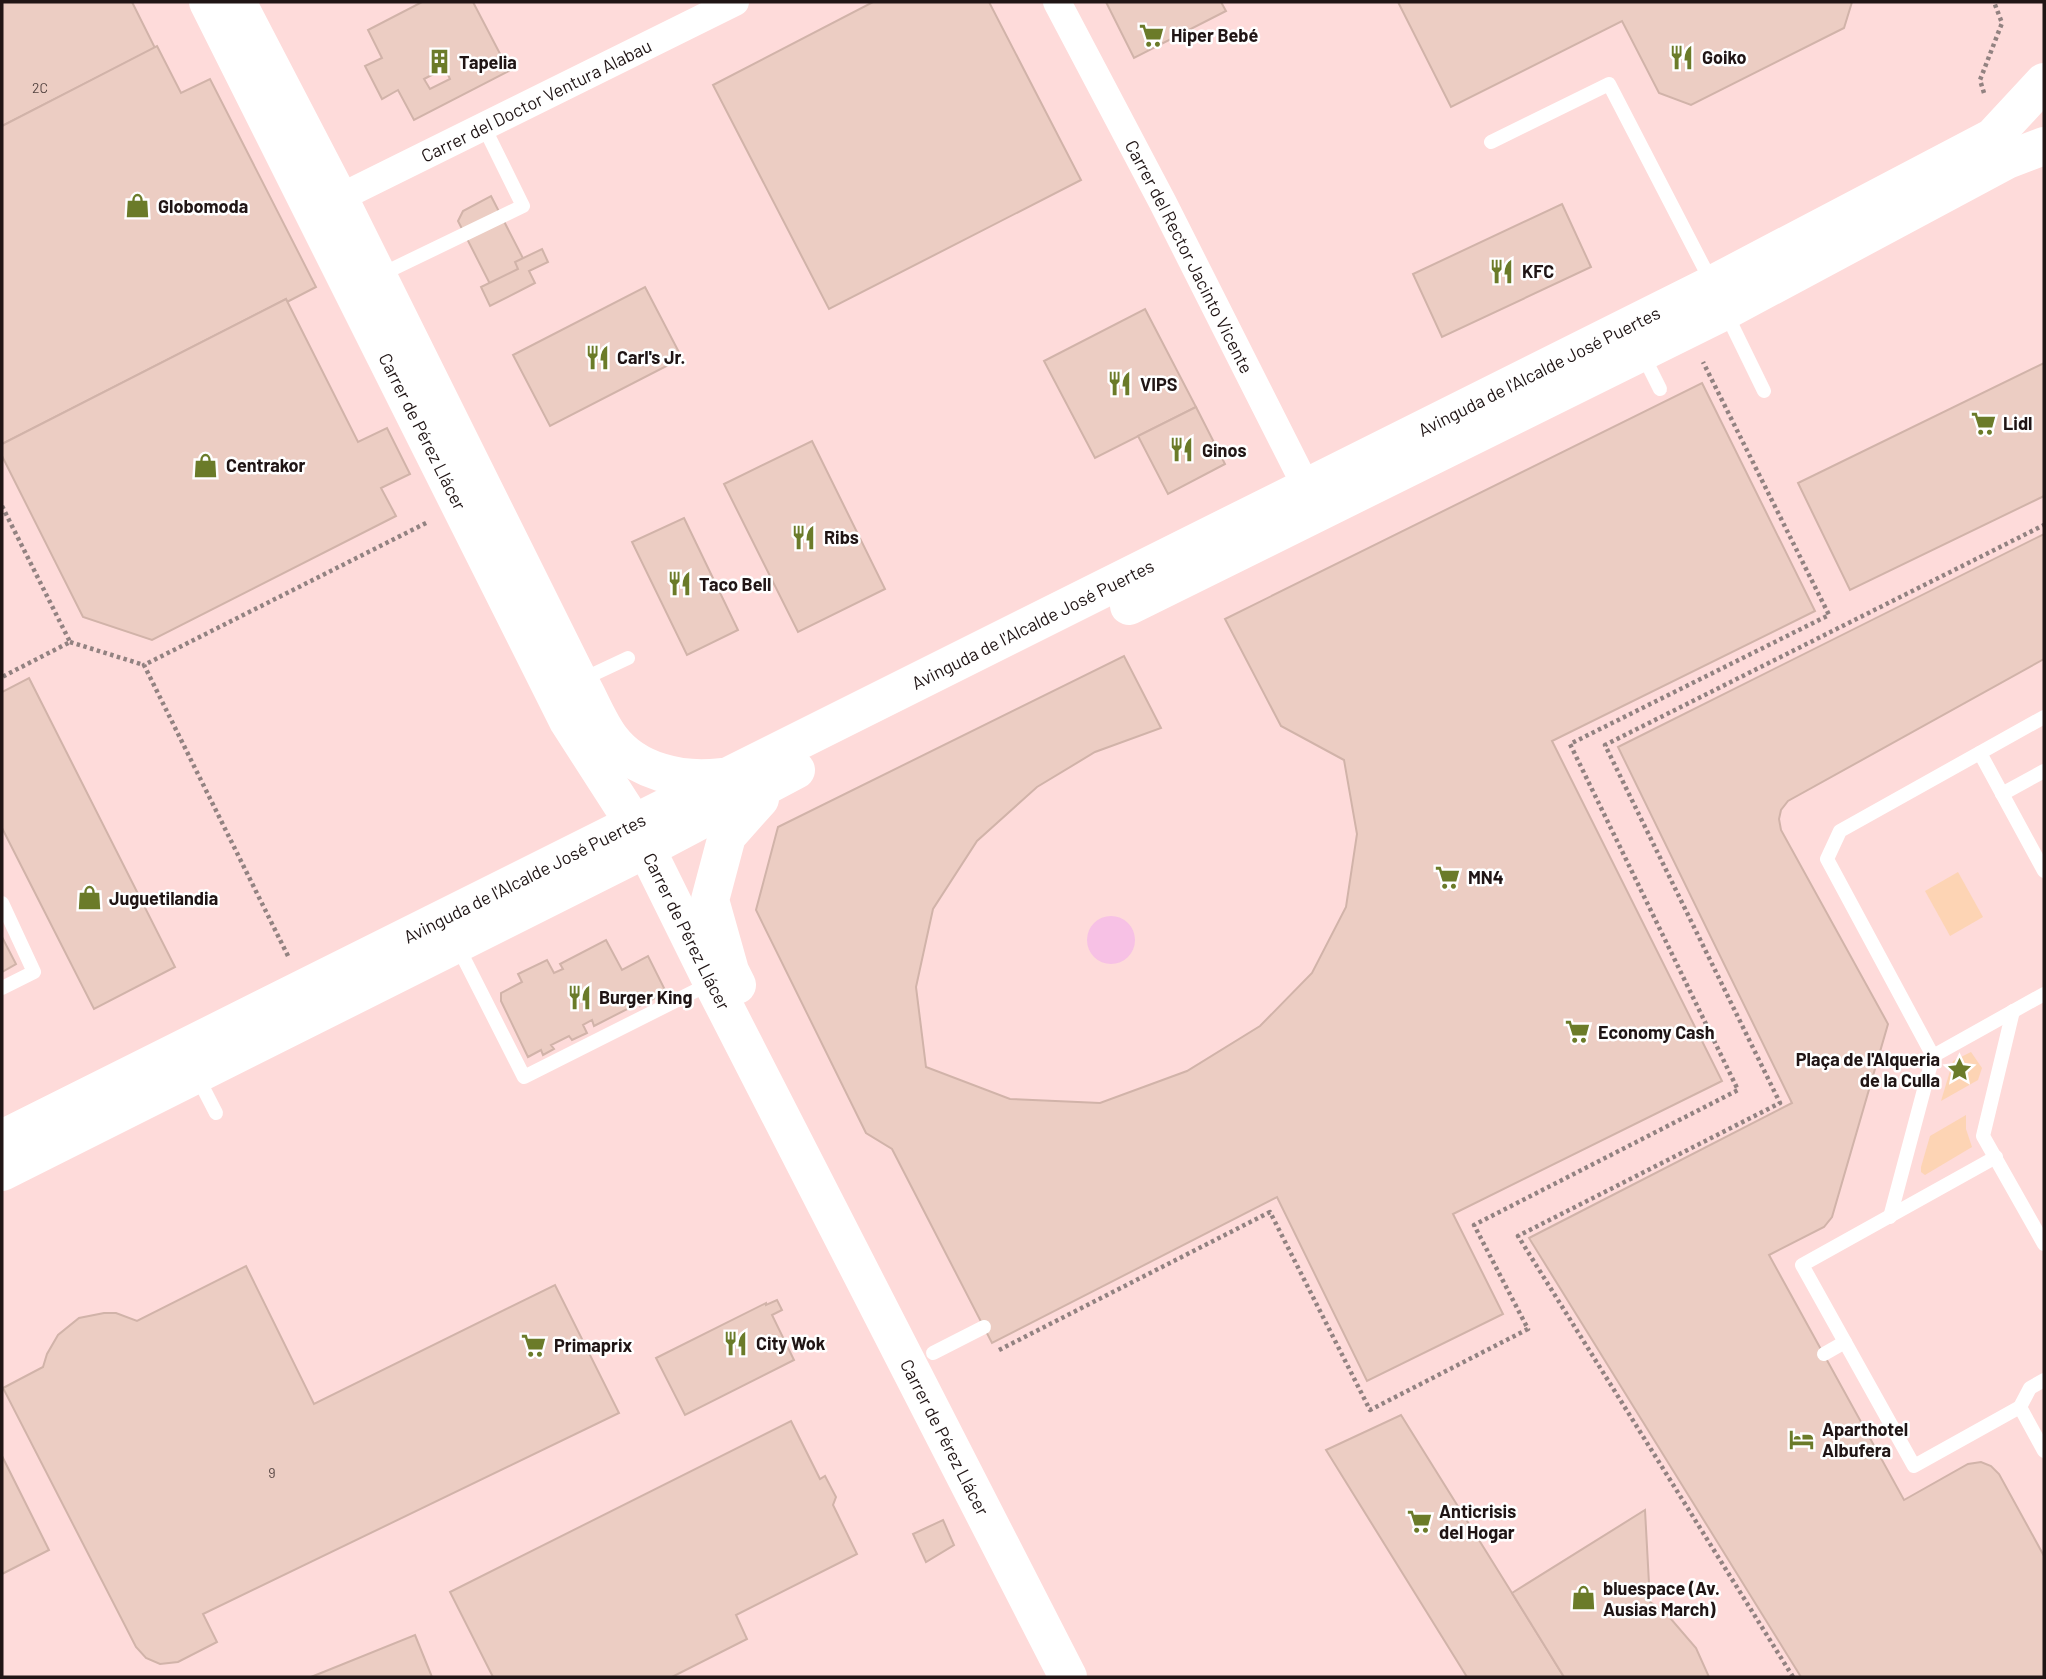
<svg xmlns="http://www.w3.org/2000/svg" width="2046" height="1679" font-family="Barlow,sans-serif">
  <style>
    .built { fill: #fedbda }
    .green { fill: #fdd4b4 }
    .water { fill: #f7c1e5 }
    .building { fill: #eccdc3; stroke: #d1b3a9; stroke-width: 2; fill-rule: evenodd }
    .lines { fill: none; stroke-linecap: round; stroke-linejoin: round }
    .path { stroke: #928281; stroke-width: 4.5; stroke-dasharray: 3.5 3.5; stroke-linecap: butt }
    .lane { stroke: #fff; stroke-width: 14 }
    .street { stroke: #fff; stroke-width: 28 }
    .secondary { stroke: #fff; stroke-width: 38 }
    .labels { text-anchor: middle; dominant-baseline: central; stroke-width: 5; stroke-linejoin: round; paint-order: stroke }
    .number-label { font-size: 14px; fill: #534340 }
    .poi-label { font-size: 18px; font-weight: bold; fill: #201515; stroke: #fff; text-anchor: start }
    .street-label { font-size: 18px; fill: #201515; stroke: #fff }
  </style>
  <rect width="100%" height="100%" fill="#fce7e6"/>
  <!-- built -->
  <rect class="built" x="2" y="2" width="2042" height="1675"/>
  <!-- green -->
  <g class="green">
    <polygon points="1958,872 1983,917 1950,936 1925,891"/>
    <polygon points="1971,1052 1982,1068 1978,1080 1941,1101 1953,1061"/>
    <polygon points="1966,1115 1966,1129 1972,1147 1925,1175 1921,1172 1921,1167 1930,1136"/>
  </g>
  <!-- water -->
  <circle class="water" cx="1111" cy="940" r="24"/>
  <!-- building -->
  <g class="building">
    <polygon points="2,2 132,2 155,48 2,126"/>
    <path d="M422 2H473L509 71 414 120 398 90 382 99 365 66 382 58 368 30ZM445 68 450 79 430 89 424 79Z"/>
    <polygon points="873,2 989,2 1081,180 829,309 713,85"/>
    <polygon points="1106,2 1221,2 1226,11 1134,58"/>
    <polygon points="1398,2 1852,2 1844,28 1691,105 1659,93 1622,21 1451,107"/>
    <polygon points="157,46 181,93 210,79 316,287 287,302 286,299 2,444 2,126"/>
    <polygon points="491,196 528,268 491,286 458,221 463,211"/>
    <polygon points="1562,204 1591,267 1442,337 1413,274"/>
    <polygon points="542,249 548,262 529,271 535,283 490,306 481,287 518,269 515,262"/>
    <polygon points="645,287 682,358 550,426 513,355"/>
    <polygon points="286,299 358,442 387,428 410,474 381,488 396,516 152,640 83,617 2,456 2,444"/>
    <polygon points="1145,309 1196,407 1095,458 1044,361"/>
    <polygon points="2044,363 2044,496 1850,590 1798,483"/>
    <polygon points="1702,383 1815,611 1552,741 1722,1081 1453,1214 1503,1314 1367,1381 1277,1197 992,1343 892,1149 866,1133 756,910 778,827 1124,656 1161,728 1095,752 1037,787 977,841 933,909 916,987 926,1067 1010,1099 1100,1103 1187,1071 1260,1026 1312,973 1346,907 1357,834 1344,760 1281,726 1225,619"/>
    <polygon points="1196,407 1225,464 1168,494 1138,436"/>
    <polygon points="812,441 885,589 798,632 724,484"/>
    <polygon points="684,518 738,630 687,655 632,542"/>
    <polygon points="2044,534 2044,659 1788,801 1781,810 1779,819 1781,830 1888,1024 1832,1217 1824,1227 1769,1255 1904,1500 1968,1464 1981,1462 1991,1466 1999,1474 2044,1556 2044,1677 1801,1677 1529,1238 1792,1103 1618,747"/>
    <polygon points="29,678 175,967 94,1009 2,828 2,692"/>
    <polygon points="2,937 16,964 2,972"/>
    <polygon points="606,940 622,970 648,956 666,992 640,1006 639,1003 594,1026 592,1020 583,1025 587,1033 572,1040 569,1036 551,1045 554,1049 543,1055 541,1050 528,1057 501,1001 501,993 522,982 518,974 547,960 554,973 563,969 560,964"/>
    <polygon points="246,1266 314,1404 555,1285 619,1413 203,1614 217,1642 178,1662 160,1664 146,1658 136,1647 3,1388 43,1367 47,1354 58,1335 79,1318 104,1313 116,1313 137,1321"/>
    <polygon points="777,1300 782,1310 772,1315 794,1360 685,1415 656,1358 766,1303 766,1305"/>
    <polygon points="1401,1415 1512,1593 1564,1677 1467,1677 1326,1450"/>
    <polygon points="791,1421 820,1479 825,1476 836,1497 833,1505 857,1554 736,1615 747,1639 672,1677 493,1677 450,1592"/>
    <polygon points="2,1456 49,1550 2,1574"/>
    <polygon points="1645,1510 1650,1602 1665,1612 1696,1648 1709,1677 1564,1677 1512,1593"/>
    <polygon points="943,1520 954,1545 926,1562 913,1534"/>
    <polygon points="415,1635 432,1677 311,1677"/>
  </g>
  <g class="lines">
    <!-- path -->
    <g class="path">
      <polyline points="1984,93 1980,80 2002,23 1994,2"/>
      <polyline points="2,506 70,642 2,677"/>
      <polyline points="70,642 144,665"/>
      <polyline points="288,956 144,665 428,522"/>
      <polyline points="999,1350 1270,1212 1370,1410 1528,1329 1474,1225 1738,1090 1570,744 1829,615 1703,362"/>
      <polyline points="1793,1677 1518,1236 1780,1103 1605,745 2044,525"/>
    </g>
    <!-- lane -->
    <g class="lane">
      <polyline points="1491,142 1609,84 1712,283"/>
      <polyline points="378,276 523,206 483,125"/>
      <polyline points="1725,311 1764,391"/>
      <polyline points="1642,353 1660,389"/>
      <polyline points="579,681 628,658"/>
      <polyline points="1980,753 2044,871"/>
      <polyline points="2002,794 2044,771"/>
      <polyline points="2,903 34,972 2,988"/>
      <polyline points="457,945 524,1077 711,983"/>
      <polyline points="2013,1011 1983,1136 2044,1244"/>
      <polyline points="1933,1056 2044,994"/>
      <polyline points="197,1076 216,1113"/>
      <polyline points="1996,1157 1802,1265 1914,1466 2020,1407 2030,1388 2044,1380"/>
      <polyline points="1890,1217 1933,1056 1827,859 1840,831 2044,717"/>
      <polyline points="933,1353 984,1327"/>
      <polyline points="1824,1354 1845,1342"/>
      <polyline points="2020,1407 2044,1451"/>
    </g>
    <!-- street -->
    <g class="street">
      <path id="s1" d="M1057 2 1163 203 1315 504"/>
      <path id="s2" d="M339 198 735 2"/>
    </g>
    <!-- secondary -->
    <g class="secondary">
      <path id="s3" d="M208 2 568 721 633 822 712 982 1068 1677"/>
      <path d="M237 2 339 198 579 681C590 699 598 722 611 739 636 772 682 782 721 777"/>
      <polyline points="1129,606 1725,311 2007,160 2044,146"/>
      <polyline points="737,985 730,971 710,900 727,836 760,799"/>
      <path id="s4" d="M2 1139 1713 284 1993 137 2044 82"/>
      <polyline points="2,1172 646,849 796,770"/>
    </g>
  </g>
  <!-- icons -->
  <defs>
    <symbol id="supermarket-bare" viewBox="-9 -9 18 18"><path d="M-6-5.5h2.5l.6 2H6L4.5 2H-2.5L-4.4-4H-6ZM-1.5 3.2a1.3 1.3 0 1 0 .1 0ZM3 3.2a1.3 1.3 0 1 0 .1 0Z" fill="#6b7b29" stroke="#fff" stroke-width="2.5" paint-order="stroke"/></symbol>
    <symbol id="restaurant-bare" viewBox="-9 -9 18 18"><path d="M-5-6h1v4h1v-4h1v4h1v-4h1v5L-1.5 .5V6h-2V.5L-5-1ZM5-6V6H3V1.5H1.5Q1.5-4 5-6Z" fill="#6b7b29" stroke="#fff" stroke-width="2.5" paint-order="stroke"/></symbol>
    <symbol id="building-bare" viewBox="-9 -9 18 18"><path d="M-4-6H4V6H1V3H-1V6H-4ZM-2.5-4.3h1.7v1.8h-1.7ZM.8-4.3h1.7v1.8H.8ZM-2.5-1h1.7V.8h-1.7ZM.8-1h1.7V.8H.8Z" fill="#6b7b29" stroke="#fff" stroke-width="2.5" paint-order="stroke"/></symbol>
    <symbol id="shop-bare" viewBox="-9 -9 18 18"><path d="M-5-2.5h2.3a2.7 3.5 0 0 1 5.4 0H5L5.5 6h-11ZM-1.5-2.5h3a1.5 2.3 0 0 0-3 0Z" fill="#6b7b29" stroke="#fff" stroke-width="2.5" paint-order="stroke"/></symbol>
    <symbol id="sight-bare" viewBox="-9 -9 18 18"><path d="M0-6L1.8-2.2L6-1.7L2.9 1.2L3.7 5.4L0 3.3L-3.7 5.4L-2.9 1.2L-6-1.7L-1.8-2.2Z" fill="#6b7b29" stroke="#fff" stroke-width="2.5" paint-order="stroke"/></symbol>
    <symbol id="hotel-bare" viewBox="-9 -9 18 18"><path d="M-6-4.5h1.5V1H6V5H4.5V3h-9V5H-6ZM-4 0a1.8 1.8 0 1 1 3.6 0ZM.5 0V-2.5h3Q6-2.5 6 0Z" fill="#6b7b29" stroke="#fff" stroke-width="2.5" paint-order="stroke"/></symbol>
  </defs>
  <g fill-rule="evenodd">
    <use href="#supermarket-bare" x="1134" y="18" width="35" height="35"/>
    <use href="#restaurant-bare" x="1664" y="40" width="35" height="35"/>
    <use href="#building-bare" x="422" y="44" width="35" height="35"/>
    <use href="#shop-bare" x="120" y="188" width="35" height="35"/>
    <use href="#restaurant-bare" x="1484" y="254" width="35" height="35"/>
    <use href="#restaurant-bare" x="580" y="340" width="35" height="35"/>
    <use href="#restaurant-bare" x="1102" y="366" width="35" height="35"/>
    <use href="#supermarket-bare" x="1966" y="406" width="35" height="35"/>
    <use href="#restaurant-bare" x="1164" y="432" width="35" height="35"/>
    <use href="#shop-bare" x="188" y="448" width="35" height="35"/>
    <use href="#restaurant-bare" x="786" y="520" width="35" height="35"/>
    <use href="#restaurant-bare" x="662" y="566" width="35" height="35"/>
    <use href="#supermarket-bare" x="1430" y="860" width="35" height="35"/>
    <use href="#shop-bare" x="72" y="880" width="35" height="35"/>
    <use href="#restaurant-bare" x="562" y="980" width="35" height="35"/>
    <use href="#supermarket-bare" x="1560" y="1014" width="35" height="35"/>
    <use href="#sight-bare" x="1942" y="1052" width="35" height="35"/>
    <use href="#restaurant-bare" x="718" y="1326" width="35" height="35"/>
    <use href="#supermarket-bare" x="516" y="1328" width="35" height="35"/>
    <use href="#hotel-bare" x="1784" y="1422" width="35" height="35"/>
    <use href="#supermarket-bare" x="1402" y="1504" width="35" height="35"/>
    <use href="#shop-bare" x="1566" y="1580" width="35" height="35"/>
  </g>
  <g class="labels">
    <!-- number labels -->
    <g class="number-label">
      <text x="40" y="87">2C</text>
      <text x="272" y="1472">9</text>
    </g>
    <!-- poi labels -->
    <g class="poi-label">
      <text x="1171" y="35">Hiper Bebé</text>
      <text x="1702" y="57">Goiko</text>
      <text x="459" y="62">Tapelia</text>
      <text x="158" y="206">Globomoda</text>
      <text x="1522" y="271">KFC</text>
      <text x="617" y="357">Carl's Jr.</text>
      <text x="1140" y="384">VIPS</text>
      <text x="2003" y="423">Lidl</text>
      <text x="1202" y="450">Ginos</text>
      <text x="226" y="465">Centrakor</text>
      <text x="824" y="537">Ribs</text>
      <text x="699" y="584">Taco Bell</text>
      <text x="1468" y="877">MN4</text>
      <text x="109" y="898">Juguetilandia</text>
      <text x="599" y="997">Burger King</text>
      <text x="1598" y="1032">Economy Cash</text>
      <text x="1940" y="1059" text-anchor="end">Plaça de l'Alqueria<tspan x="1940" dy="21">de la Culla</tspan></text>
      <text x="756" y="1343">City Wok</text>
      <text x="554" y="1345">Primaprix</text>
      <text x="1822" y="1429">Aparthotel<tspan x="1822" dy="21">Albufera</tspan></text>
      <text x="1439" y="1511">Anticrisis<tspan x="1439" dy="21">del Hogar</tspan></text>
      <text x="1603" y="1588">bluespace (Av.<tspan x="1603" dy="21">Ausias March)</tspan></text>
    </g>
    <!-- street labels -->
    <g class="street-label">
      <text stroke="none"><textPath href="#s2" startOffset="220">Carrer del Doctor Ventura Alabau</textPath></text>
      <text stroke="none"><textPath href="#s1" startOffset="287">Carrer del Rector Jacinto Vicente</textPath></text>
      <text stroke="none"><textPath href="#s4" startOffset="1718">Avinguda de l'Alcalde José Puertes</textPath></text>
      <text stroke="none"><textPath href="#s3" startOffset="480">Carrer de Pérez Llácer</textPath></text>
      <text stroke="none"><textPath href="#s4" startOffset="1152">Avinguda de l'Alcalde José Puertes</textPath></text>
      <text stroke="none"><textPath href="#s4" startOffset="584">Avinguda de l'Alcalde José Puertes</textPath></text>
      <text stroke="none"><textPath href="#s3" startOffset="1046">Carrer de Pérez Llácer</textPath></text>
      <text stroke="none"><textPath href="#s3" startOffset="1614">Carrer de Pérez Llácer</textPath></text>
    </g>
  </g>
  <!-- border -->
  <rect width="2046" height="1679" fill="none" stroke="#201515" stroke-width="7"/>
</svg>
